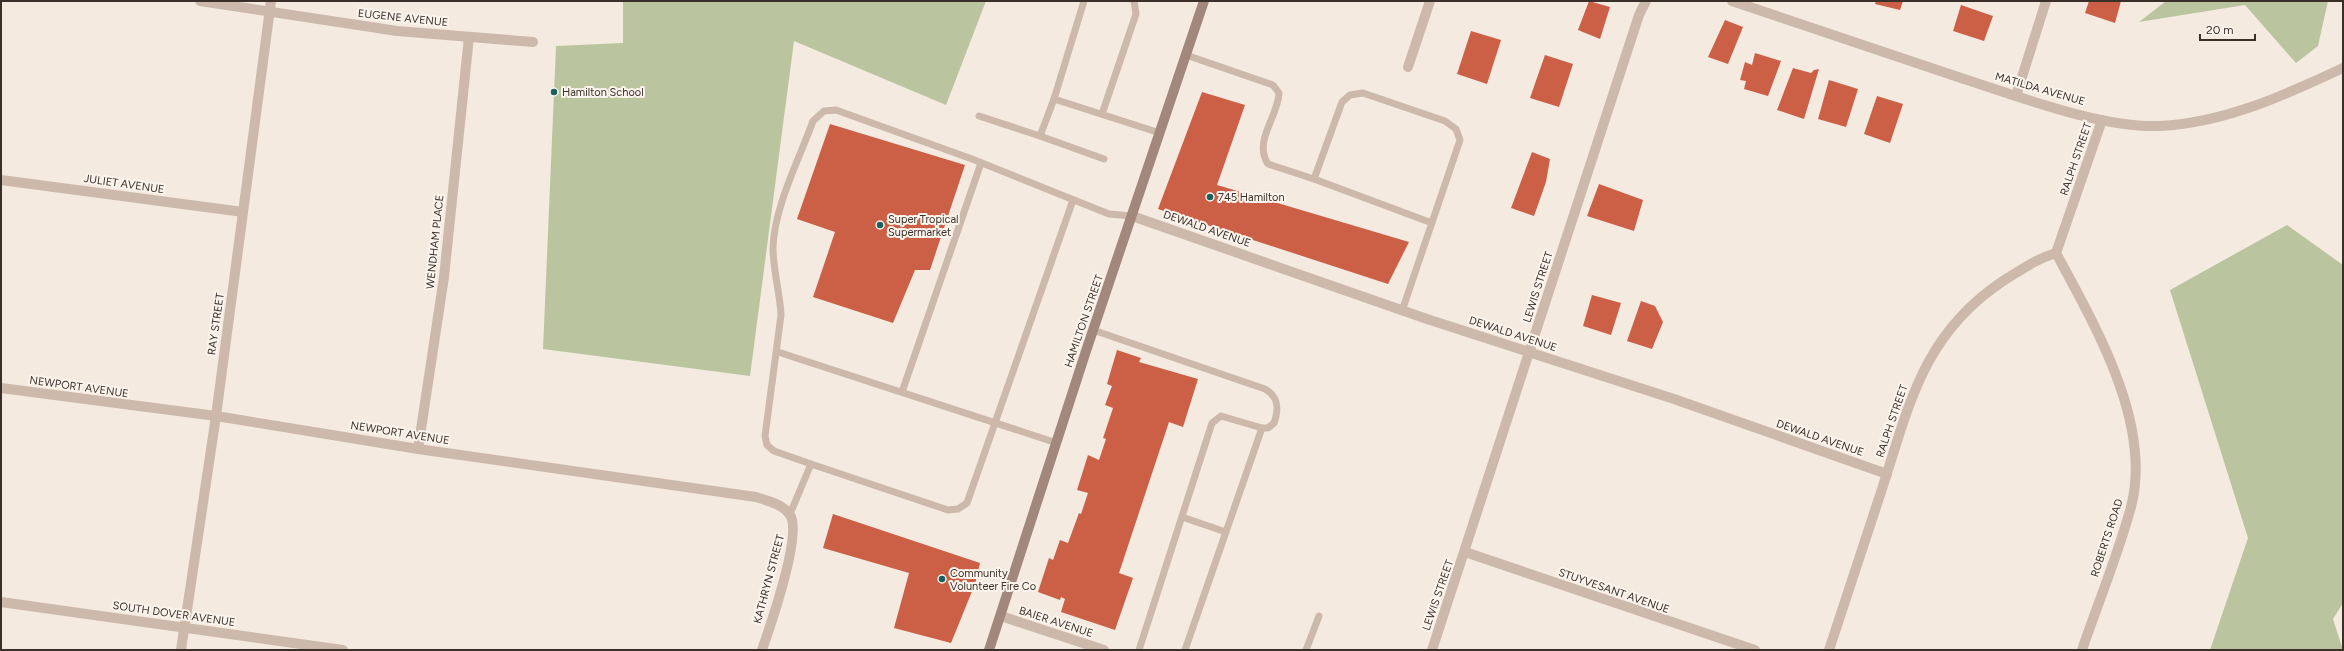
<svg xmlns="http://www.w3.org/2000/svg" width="2344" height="651" font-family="Figtree,sans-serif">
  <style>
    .green { fill: #bac59f }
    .building { fill: #cb6047 }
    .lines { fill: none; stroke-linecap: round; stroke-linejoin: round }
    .lane { stroke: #cdb9ab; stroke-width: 7 }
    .street { stroke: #cdb9ab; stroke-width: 10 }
    .secondary { stroke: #a2877c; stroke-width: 10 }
    .poi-dot { fill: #1d5e5f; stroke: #fbf4ed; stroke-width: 1.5 }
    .labels { text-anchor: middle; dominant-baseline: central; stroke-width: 4; stroke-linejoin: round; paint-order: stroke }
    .street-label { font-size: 11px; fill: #3b2f2a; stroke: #fbf4ed }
    .poi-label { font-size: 11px; fill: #3b2f2a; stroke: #fbf4ed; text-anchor: start }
  </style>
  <rect width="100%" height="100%" fill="#f4eae0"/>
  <!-- green -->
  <g class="green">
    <polygon points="623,1 986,1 946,105 794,41 750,376 543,349 556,46 623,43"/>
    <polygon points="2166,1 2328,1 2318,46 2296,63 2245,5 2139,22"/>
    <polygon points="2287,225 2343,265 2343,603 2333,619 2343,650 2210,650 2248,538 2170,290"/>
  </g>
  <!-- building -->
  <g class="building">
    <polygon points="1589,1 1610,7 1600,39 1578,30"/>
    <polygon points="1876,1 1903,1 1900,10 1875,4"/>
    <polygon points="2089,1 2121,1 2115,23 2085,13"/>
    <polygon points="1961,5 1993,16 1984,41 1953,31"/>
    <polygon points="1725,20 1743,27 1728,64 1708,57"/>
    <polygon points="1471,31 1501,40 1487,84 1457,74"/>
    <polygon points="1755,53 1781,61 1768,96 1744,89 1746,81 1740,80 1745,62 1752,65"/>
    <polygon points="1545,55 1573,64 1559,107 1530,98"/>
    <polygon points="1793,68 1811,73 1814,70 1819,69 1804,119 1777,110"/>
    <polygon points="1829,80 1858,89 1846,127 1818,119"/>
    <polygon points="1202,92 1245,105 1217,185 1409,242 1388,284 1158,209"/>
    <polygon points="1877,96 1903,104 1890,143 1864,134"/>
    <polygon points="830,124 965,165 930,270 915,270 893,323 813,297 835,232 797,219"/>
    <polygon points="1532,152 1550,159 1546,182 1534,216 1511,208"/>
    <polygon points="1599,184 1643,200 1634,231 1587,216"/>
    <polygon points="1592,295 1621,303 1611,335 1583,326"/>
    <polygon points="1641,301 1655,306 1663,322 1652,349 1627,341"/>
    <polygon points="1117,350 1141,358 1139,362 1198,379 1183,427 1169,422 1119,573 1133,578 1115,630 1061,612 1065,599 1061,597 1060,600 1038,592 1049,558 1053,560 1060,540 1068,543 1079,513 1081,514 1088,493 1077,490 1088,455 1099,460 1106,439 1103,438 1113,408 1105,405 1112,386 1107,384"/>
    <polygon points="833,514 980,563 975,584 951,643 894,628 909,573 823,548"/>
  </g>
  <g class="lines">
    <!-- lane -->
    <g class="lane">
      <polyline points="1084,1 1054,99 1160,133"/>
      <path d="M1186 55 1273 85 1279 93C1278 117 1253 141 1268 164L1314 179 1342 102 1350 95 1363 93 1445 121 1456 129 1460 140 1402 311"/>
      <polyline points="1102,114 1136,14 1134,1"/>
      <polyline points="979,116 1040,136 1054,99"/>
      <polyline points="1040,136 1104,159"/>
      <polyline points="1314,179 1432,223"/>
      <path d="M1093 330 1265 389C1279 397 1279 409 1274 423L1268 428H1262L1221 416 1212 423 1139 650"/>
      <polyline points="778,352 1057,443"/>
      <polyline points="902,392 981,163"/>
      <polyline points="811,464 948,510 958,509 967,503 1073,200"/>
      <path d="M790 514 811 464 774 451 767 445 765 436 781 315C780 293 773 270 773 248 774 207 799 160 813 121L824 111 836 110 972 159 1109 214 1132 216"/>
      <polyline points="1182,517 1226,532"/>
      <polyline points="1185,650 1262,428"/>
      <polyline points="1306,650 1319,616"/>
    </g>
    <!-- street -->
    <g class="street">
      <polyline points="200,1 397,31 533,42"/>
      <path d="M1732 1C1810 27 1887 53 1964 79 2020 97 2101 128 2160 126 2225 123 2285 95 2343 68"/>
      <polyline points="1408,67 1430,1"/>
      <polyline points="2016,96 2046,1"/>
      <polyline points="1,180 243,212"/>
      <polyline points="1132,216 1427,319 1674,399 1887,474"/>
      <path d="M2056 253C2094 324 2153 423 2131 507 2118 555 2098 603 2082 650"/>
      <path d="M1 388 216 416 418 449 756 497C768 501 783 504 790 515 803 533 770 627 762 650"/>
      <polyline points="418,449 444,277 469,37"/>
      <polyline points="1465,552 1755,650"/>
      <polyline points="1,602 343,650"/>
      <polyline points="1001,616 1104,650"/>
      <polyline points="181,650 216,416 271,1"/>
      <polyline points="1432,650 1639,15 1646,1"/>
      <path d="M1829 650C1846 597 1864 545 1881 492 1909 406 1922 335 2003 281 2021 270 2036 259 2056 253L2102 120"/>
    </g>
    <!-- secondary -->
    <polyline class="secondary" points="989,650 1086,351 1204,1"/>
  </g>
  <!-- markers -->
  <g class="poi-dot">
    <circle cx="554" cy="92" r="4"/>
    <circle cx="1210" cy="197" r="4"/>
    <circle cx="880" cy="225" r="4"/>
    <circle cx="942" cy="579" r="4"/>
  </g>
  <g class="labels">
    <!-- street labels -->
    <g class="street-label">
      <text transform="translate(403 18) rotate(6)">EUGENE AVENUE</text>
      <text transform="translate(2040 89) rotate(16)">MATILDA AVENUE</text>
      <text transform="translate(2076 159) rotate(-71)">RALPH STREET</text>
      <text transform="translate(124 184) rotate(8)">JULIET AVENUE</text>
      <text transform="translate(1207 229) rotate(19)">DEWALD AVENUE</text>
      <text transform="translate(435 242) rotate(-84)">WENDHAM PLACE</text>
      <text transform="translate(1538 287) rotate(-72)">LEWIS STREET</text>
      <text transform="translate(1084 321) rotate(-71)">HAMILTON STREET</text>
      <text transform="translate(216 324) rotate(-82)">RAY STREET</text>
      <text transform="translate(1513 334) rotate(18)">DEWALD AVENUE</text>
      <text transform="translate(79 387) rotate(8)">NEWPORT AVENUE</text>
      <text transform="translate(1892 421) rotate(-71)">RALPH STREET</text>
      <text transform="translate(400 433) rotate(9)">NEWPORT AVENUE</text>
      <text transform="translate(1820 438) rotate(19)">DEWALD AVENUE</text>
      <text transform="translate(2107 538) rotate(-72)">ROBERTS ROAD</text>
      <text transform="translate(769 579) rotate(-75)">KATHRYN STREET</text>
      <text transform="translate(1614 591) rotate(19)">STUYVESANT AVENUE</text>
      <text transform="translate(1438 595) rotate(-71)">LEWIS STREET</text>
      <text transform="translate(174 614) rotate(8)">SOUTH DOVER AVENUE</text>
      <text transform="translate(1056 622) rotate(18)">BAIER AVENUE</text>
    </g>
    <!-- poi labels -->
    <g class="poi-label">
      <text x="562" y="92">Hamilton School</text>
      <text x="1218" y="197">745 Hamilton</text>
      <text x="888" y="219">Super Tropical<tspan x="888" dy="13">Supermarket</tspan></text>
      <text x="950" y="573">Community<tspan x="950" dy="13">Volunteer Fire Co</tspan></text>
    </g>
  </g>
  <!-- border -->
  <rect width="2344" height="651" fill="none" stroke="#3b2f2a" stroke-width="4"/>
  <!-- scale -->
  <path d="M2200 34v6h55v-6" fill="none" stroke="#3b2f2a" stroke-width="2"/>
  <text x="2206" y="34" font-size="12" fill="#3b2f2a" stroke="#fbf4ed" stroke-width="3" paint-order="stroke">20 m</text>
</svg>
